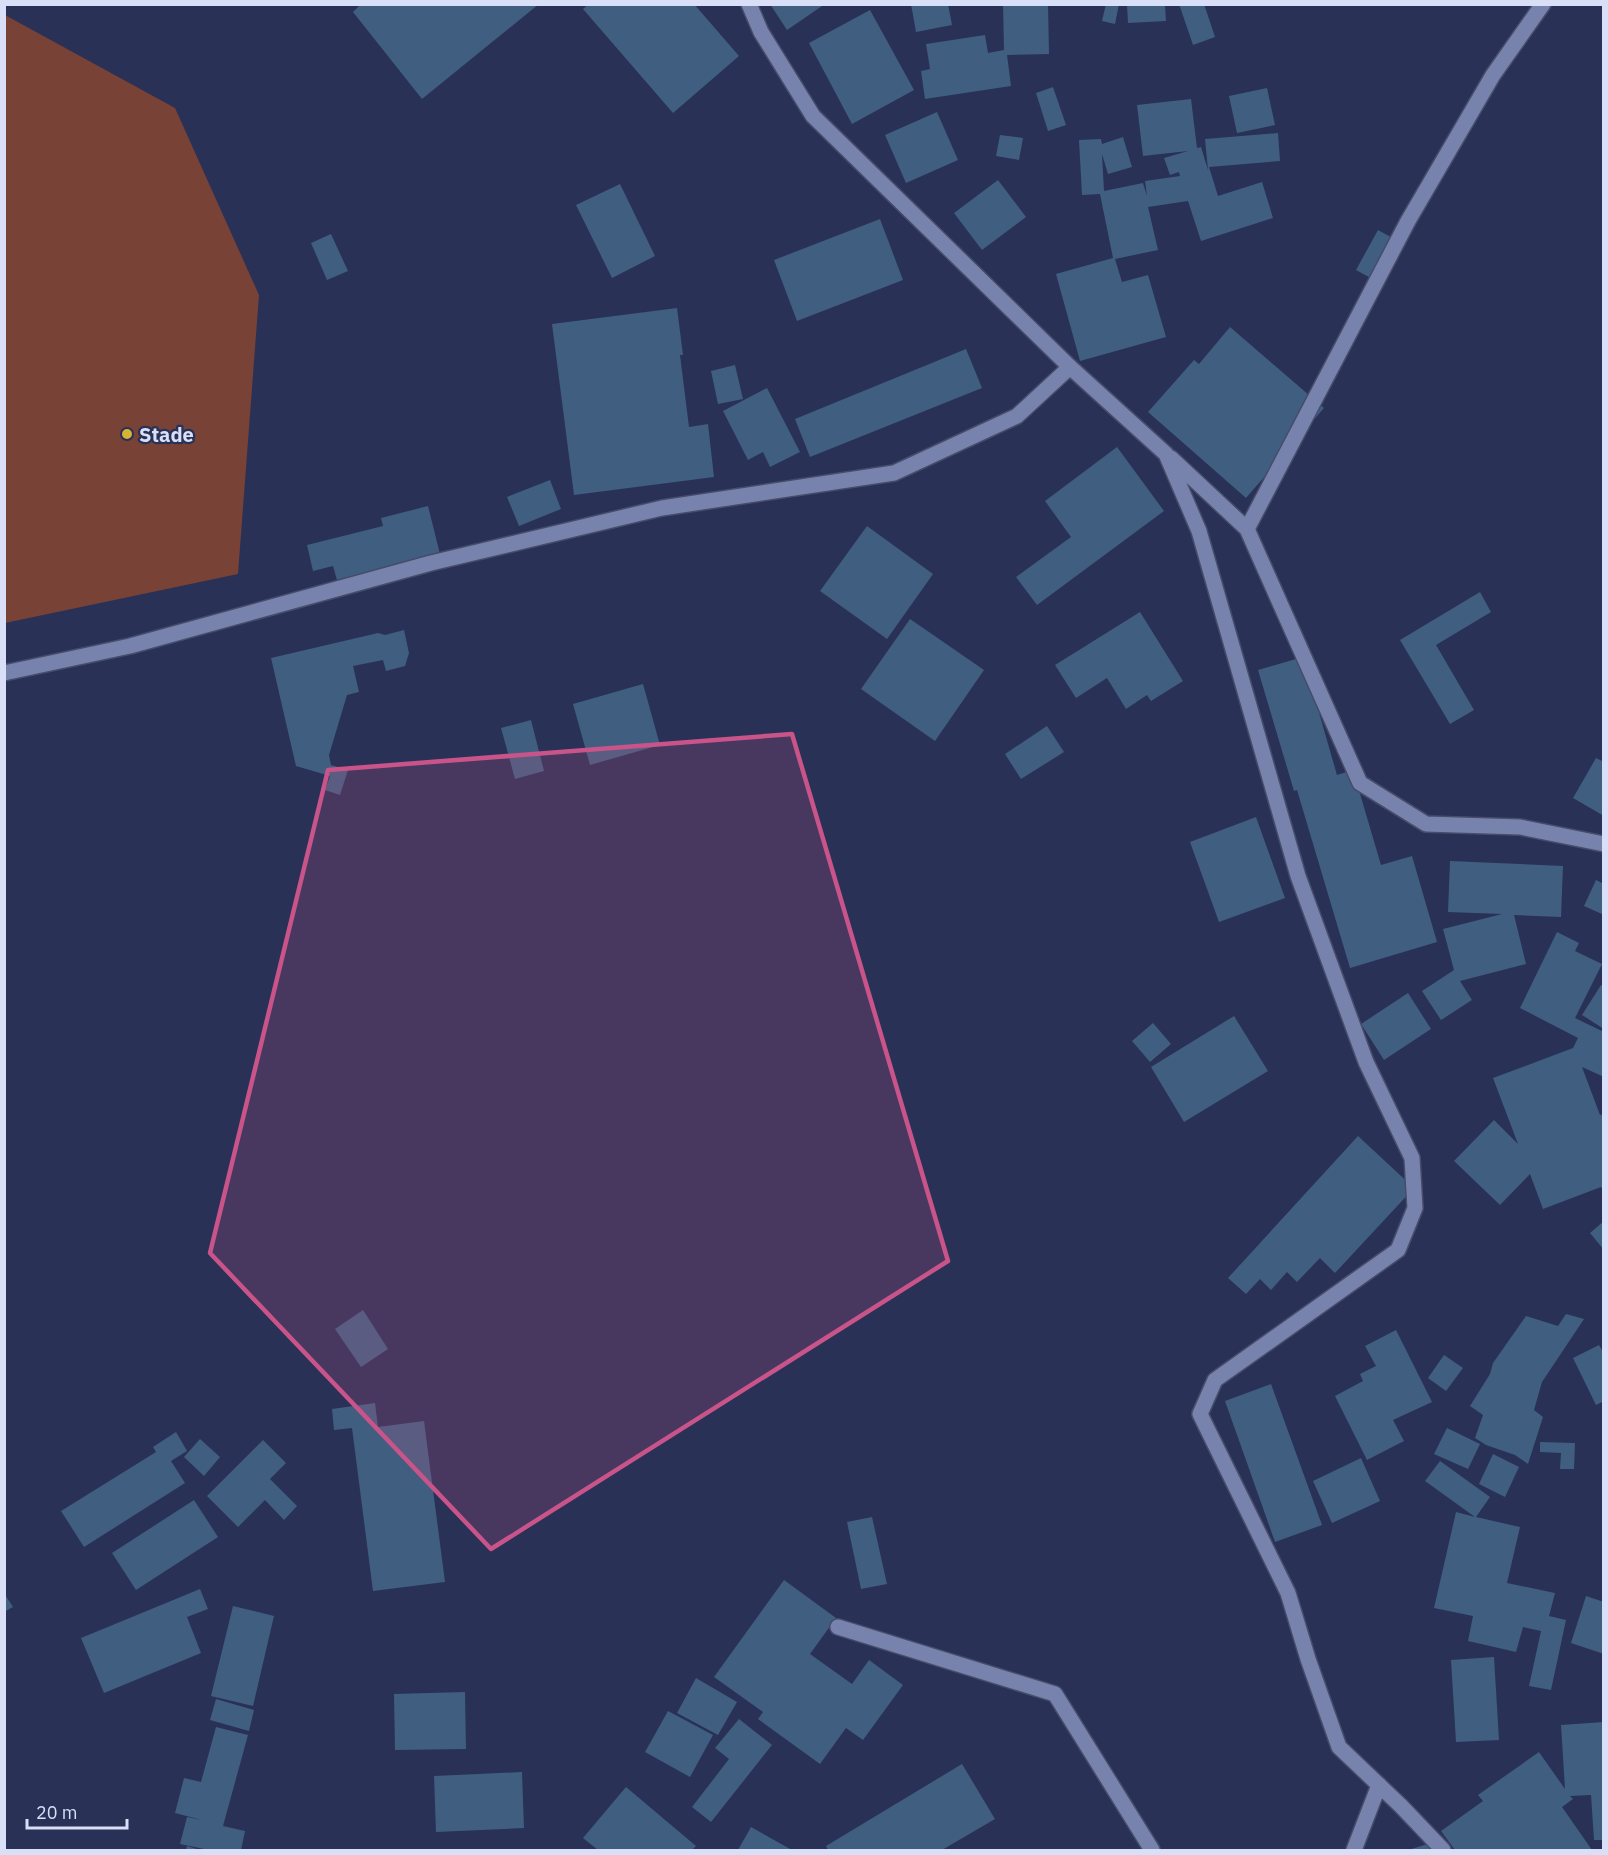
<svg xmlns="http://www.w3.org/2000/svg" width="1608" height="1855" font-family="'IBM Plex Sans',sans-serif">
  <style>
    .pitch { fill: #784236 }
    .building { fill: #405e80 }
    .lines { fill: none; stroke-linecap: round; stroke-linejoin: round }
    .minor-casing { stroke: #464c6b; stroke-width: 18 }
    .minor { stroke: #7883ad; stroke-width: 15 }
    .marked { fill: #c9548a; fill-opacity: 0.2; stroke: #c9548a; stroke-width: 4.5; stroke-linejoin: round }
    .poi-dot { fill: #d7b434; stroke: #293156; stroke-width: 2 }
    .labels { text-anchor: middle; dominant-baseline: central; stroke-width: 4.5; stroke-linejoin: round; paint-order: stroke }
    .poi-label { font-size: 20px; font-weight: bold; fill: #d9dff7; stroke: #293156; text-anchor: start }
  </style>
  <rect width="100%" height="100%" fill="#293156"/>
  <!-- pitch -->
  <polygon class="pitch" points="5,15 175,108 259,295 238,574 5,623"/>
  <!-- building -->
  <g class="building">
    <polygon points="361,4 539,4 422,99 353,12"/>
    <polygon points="589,4 694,4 739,56 673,113 583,9"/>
    <polygon points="770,4 825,4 787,30"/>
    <polygon points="911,4 948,4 952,25 916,32"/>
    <polygon points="1003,4 1048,4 1049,54 1007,55 1011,86 925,99 921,71 930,69 926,44 985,35 988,53 1004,50"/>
    <polygon points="1106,4 1119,4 1115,24 1102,21"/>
    <polygon points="1179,4 1204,4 1215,37 1193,45"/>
    <polygon points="1127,5 1165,5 1166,21 1128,23"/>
    <polygon points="870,10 914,90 852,124 809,43"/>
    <polygon points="1053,87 1066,125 1048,131 1036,93"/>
    <polygon points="1267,88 1275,125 1237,133 1229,96"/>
    <polygon points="1191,99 1197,148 1201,147 1208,170 1205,139 1278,133 1280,161 1209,167 1218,196 1262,182 1273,218 1201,241 1188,201 1148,207 1158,250 1115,259 1122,282 1148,275 1166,337 1080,361 1056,274 1113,258 1100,194 1082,195 1079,140 1101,139 1102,144 1123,137 1132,167 1108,174 1102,154 1104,191 1143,183 1147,196 1145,181 1180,176 1179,172 1170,175 1164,158 1188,151 1143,156 1137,105"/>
    <polygon points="937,112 958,160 906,183 885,135"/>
    <polygon points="1000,135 1023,138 1019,160 996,156"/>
    <polygon points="998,180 1026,217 982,250 954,213"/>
    <polygon points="620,184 655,256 612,278 576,205"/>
    <polygon points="880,219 903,280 797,321 774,260"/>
    <polygon points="1378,230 1400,242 1378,282 1356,270"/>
    <polygon points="331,234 348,271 327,280 311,243"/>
    <polygon points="677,308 683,355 680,355 689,427 708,424 714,477 574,495 552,324"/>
    <polygon points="1230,327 1324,408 1246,498 1148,412 1194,360 1199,364"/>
    <polygon points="966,349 982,388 810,457 795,419"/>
    <polygon points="735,365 743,399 718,404 711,371"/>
    <polygon points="767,388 800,452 770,467 763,452 748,460 723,411"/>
    <polygon points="1117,447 1164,511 1037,605 1016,577 1071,537 1045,501"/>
    <polygon points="550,480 561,509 519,526 507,497"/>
    <polygon points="428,506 440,554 337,580 333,566 313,571 307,545 383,526 381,518"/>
    <polygon points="867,526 933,574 887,639 820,591"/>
    <polygon points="1480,592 1491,612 1436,645 1474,710 1450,724 1400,640"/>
    <polygon points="1140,612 1183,681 1151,701 1147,695 1126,709 1107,678 1076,698 1055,665"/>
    <polygon points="910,619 984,670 935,741 861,689"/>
    <polygon points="404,630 409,653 405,666 386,671 383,660 353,666 359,692 347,695 329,755 331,765 348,770 340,795 325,790 330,776 296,766 271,658 378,633 385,635"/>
    <polygon points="1303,657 1337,775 1353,770 1381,865 1412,856 1437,942 1350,968 1297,790 1294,791 1258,670"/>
    <polygon points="643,684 660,745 590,765 573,704"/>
    <polygon points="531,720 544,771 515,779 501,728"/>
    <polygon points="1047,726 1064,752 1021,779 1005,754"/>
    <polygon points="1596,758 1604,762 1604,816 1573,798"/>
    <polygon points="1256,817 1285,898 1219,922 1190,842"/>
    <polygon points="1450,861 1563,866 1561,917 1514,915 1526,964 1460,981 1472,1000 1441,1020 1422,991 1454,970 1443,929 1502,914 1448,912"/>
    <polygon points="1596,880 1604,884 1604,915 1584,906"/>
    <polygon points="1557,932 1579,943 1575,951 1602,964 1575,1018 1604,1032 1604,1077 1582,1067 1600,1115 1604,1114 1604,1192 1601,1187 1543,1209 1530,1174 1500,1205 1454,1161 1494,1120 1518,1144 1493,1078 1573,1048 1578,1038 1520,1008"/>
    <polygon points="1601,985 1604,987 1604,1029 1582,1015"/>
    <polygon points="1408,993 1431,1029 1384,1060 1361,1024"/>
    <polygon points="1234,1016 1268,1071 1184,1122 1151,1067"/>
    <polygon points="1153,1023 1171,1044 1150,1062 1132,1041"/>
    <polygon points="1358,1136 1414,1188 1335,1273 1320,1258 1297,1282 1287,1272 1271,1290 1260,1279 1246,1294 1228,1278"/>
    <polygon points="1604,1221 1604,1250 1590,1233"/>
    <polygon points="363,1310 388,1349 361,1367 335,1329"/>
    <polygon points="1566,1314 1584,1319 1542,1382 1534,1410 1543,1417 1528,1464 1515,1455 1486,1445 1475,1438 1483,1415 1470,1406 1490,1374 1493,1363 1526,1316 1558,1326"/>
    <polygon points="1396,1330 1432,1402 1393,1420 1404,1441 1367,1460 1335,1396 1363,1381 1360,1374 1376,1366 1365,1346"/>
    <polygon points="1599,1345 1604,1354 1604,1401 1596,1405 1573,1358"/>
    <polygon points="1444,1355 1463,1368 1446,1391 1428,1378"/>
    <polygon points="1271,1384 1322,1525 1275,1542 1225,1401"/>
    <polygon points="375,1403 378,1427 424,1421 445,1582 373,1591 352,1428 334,1430 332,1409"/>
    <polygon points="1447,1428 1480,1444 1468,1469 1434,1454"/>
    <polygon points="176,1432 187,1451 171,1461 185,1483 84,1547 61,1511 156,1452 153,1447"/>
    <polygon points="200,1439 220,1457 204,1476 184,1457"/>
    <polygon points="263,1440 286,1463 270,1479 297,1506 284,1520 265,1500 238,1527 207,1496"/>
    <polygon points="1540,1442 1575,1443 1574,1469 1560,1469 1561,1453 1540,1452"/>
    <polygon points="1493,1454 1519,1467 1505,1497 1479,1484"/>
    <polygon points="1361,1458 1380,1501 1332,1523 1313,1481"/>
    <polygon points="1440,1461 1490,1497 1476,1517 1520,1527 1507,1583 1555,1593 1549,1616 1566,1620 1551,1690 1529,1686 1541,1631 1523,1627 1516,1652 1468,1641 1473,1616 1434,1608 1456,1512 1475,1517 1425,1481"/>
    <polygon points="194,1500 218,1537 136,1590 112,1553"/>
    <polygon points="872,1517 887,1584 861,1589 847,1522"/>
    <polygon points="784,1580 836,1618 810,1654 852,1684 869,1660 903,1685 863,1740 846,1728 820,1764 758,1719 763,1712 714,1677"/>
    <polygon points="200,1589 208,1609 187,1617 201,1653 104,1693 81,1638"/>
    <polygon points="4,1593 13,1607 4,1612"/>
    <polygon points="1586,1596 1604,1602 1604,1654 1571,1643"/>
    <polygon points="233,1606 274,1616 253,1706 211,1696"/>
    <polygon points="1494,1657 1499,1740 1456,1742 1451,1660"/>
    <polygon points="696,1678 737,1702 718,1735 677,1713"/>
    <polygon points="465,1692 466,1749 395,1750 394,1694"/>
    <polygon points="216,1699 254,1710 249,1731 210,1720"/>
    <polygon points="668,1711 713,1735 690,1777 645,1752"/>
    <polygon points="739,1719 772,1745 711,1822 692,1807 729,1759 715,1748"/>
    <polygon points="1604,1722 1604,1840 1594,1840 1591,1795 1570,1796 1573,1799 1562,1807 1592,1850 1455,1850 1441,1831 1483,1801 1478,1795 1539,1752 1565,1789 1561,1725"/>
    <polygon points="216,1727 248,1735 223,1826 245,1831 241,1850 209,1850 180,1844 187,1817 202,1820 175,1813 184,1778 201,1782"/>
    <polygon points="962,1764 995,1819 942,1850 828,1850 826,1846"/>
    <polygon points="522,1772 524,1828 436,1832 434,1776"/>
    <polygon points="626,1787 696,1846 692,1850 598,1850 583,1838"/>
    <polygon points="751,1827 792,1850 738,1850"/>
    <polygon points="1431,1843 1433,1850 1408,1850"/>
    <polygon points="187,1846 200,1850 186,1850"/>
  </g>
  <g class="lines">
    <defs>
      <g id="minor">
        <polyline points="749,4 761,32 813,116 1070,367"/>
        <polyline points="1171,458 1247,529 1360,783 1426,824 1520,827 1604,844"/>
        <polyline points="1247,529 1408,221 1493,75 1543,4"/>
        <polyline points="4,673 130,646 431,563 662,508 894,473 1017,416 1070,367 1166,454 1199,531 1298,876 1366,1062 1412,1158 1415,1208 1398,1250 1215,1380 1200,1414 1288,1593 1308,1659 1339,1747 1401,1806 1443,1850"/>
        <polyline points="838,1627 1055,1694 1152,1850"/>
        <polyline points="1354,1850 1379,1785"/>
      </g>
    </defs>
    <!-- minor casing -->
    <use href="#minor" class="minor-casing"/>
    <!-- minor -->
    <use href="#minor" class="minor"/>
  </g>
  <!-- marked area -->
  <path class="marked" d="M792 734 948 1261 491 1549 210 1253 328 770Z"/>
  <!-- markers -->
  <circle class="poi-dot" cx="127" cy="434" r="6"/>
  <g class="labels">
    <!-- poi labels -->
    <g class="poi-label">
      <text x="139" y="434">Stade</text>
    </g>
  </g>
  <!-- border -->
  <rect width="1608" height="1855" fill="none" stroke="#d9dff7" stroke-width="12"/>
  <!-- scale -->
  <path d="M27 1819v9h100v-9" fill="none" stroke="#d9dff7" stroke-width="3"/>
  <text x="36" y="1819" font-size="18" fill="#d9dff7" stroke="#293156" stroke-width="4.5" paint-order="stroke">20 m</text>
</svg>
